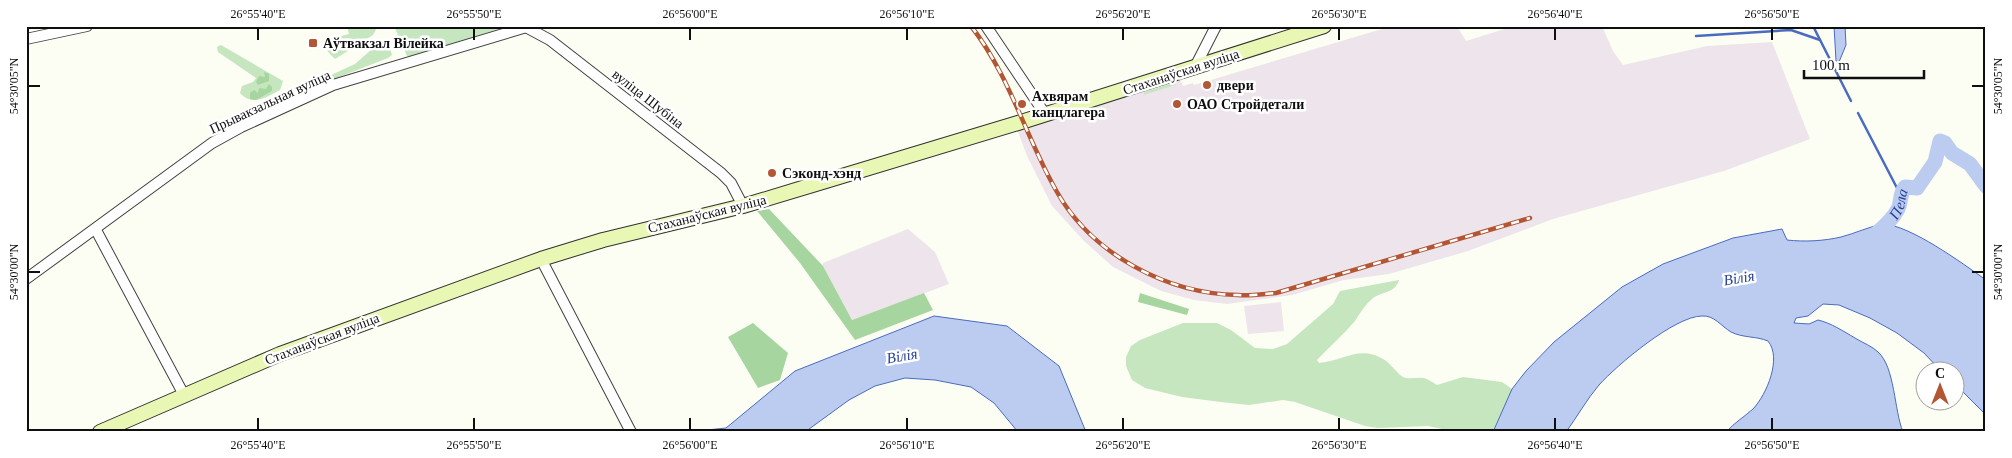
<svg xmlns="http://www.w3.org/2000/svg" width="2012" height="458" font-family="'Times New Roman',serif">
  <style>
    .industrial { fill: #ede5eb }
    .green { fill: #c6e6bf }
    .forest { fill: #a6d59f }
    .water { fill: #bcccf0; stroke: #4a6bc0 }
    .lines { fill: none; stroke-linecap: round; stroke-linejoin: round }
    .stream { stroke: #4a6bc0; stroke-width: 2.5 }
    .river { stroke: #bcccf0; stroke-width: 15 }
    .street-casing { stroke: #424242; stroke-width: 12 }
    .secondary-casing { stroke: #313131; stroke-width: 16 }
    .street { stroke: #fff; stroke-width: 10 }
    .secondary { stroke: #e9f7b4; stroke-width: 14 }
    .rail-casing { stroke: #b25634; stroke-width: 4.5 }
    .rail { stroke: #fff; stroke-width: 2.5; stroke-dasharray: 8; stroke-linecap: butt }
    .ticks { fill: none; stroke: #0f0f0f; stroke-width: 2 }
    .poi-dot { fill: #b25634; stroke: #fff; stroke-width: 2 }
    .labels { text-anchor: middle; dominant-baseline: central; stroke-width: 5; stroke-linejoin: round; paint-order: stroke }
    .poi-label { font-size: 14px; font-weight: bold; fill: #0f0f0f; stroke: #fff; text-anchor: start }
    .street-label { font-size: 14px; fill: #0f0f0f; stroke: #fff }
    .water-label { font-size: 15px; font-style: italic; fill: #243f95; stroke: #fff }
    .neatline { fill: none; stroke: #0f0f0f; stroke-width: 2 }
    .ticks-label { font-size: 12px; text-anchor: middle; fill: #0f0f0f }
  </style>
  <rect width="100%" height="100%" fill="#fcfef3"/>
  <!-- industrial -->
  <g class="industrial">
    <polygon points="1392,26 1457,26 1466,41 1514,26 1602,26 1613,51 1623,65 1707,46 1772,42 1810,139 1724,171 1553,219 1468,251 1389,274 1344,280 1292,295 1227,304 1194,300 1161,291 1113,267 1084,241 1052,206 1027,156 1017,129 1180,79 1183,86 1193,83 1194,85"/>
    <polygon points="908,229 935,252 949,284 852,320 823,266 823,263"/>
    <polygon points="1281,302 1284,331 1248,334 1244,306"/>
  </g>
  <!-- green -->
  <g class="green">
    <path d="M347 26H378L373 35 335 59C329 53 323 48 327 40L349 34Z"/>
    <polygon points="394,26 504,26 505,27 411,57 407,56"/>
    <polygon points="385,41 389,45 392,55 388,58 334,79 331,78 331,75 355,64 380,42"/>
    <path d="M221 45 283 81 280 90C266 97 253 107 240 93L242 86 253 82 256 78 218 52 217 47Z"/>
    <polygon points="321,82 322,85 256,117 253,116 254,113"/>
    <polygon points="1176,82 1176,85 1143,95 1145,92"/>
    <path d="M1399 280C1395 294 1381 291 1372 299 1365 305 1360 313 1355 321 1343 335 1329 347 1317 360L1319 363C1344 361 1359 345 1383 359 1391 363 1396 373 1403 377 1410 380 1416 377 1423 378 1427 378 1432 382 1437 385L1463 377 1502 382 1512 389 1493 432H1456L1428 426 1378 428 1365 426 1295 402 1283 400 1249 405 1221 402 1182 397 1145 388 1132 380 1126 366V357L1131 346 1140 340 1183 323H1217L1231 330 1255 348 1273 349 1287 344 1333 304 1340 291Z"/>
  </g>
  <!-- forest -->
  <g class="forest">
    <polygon points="264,72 269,74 269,81 258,85 256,82 259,76 265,77"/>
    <polygon points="269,84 272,87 272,91 256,100 250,99 250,93 254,90 258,93 259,88 266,89"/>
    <polygon points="769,209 823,266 852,320 924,293 933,310 855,340 800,263 757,211"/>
    <polygon points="1140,293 1189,309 1187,315 1138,302"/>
    <polygon points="753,323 788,353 780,380 758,388 728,337"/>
  </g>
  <!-- water -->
  <g class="water">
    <polygon points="1834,26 1845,26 1846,45 1839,62 1836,61"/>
    <path d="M1883 224C1910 225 1962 263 1986 280V415L1955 384 1954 370H1940L1924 353 1897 333 1870 318 1839 305 1823 304 1808 316 1796 318 1794 323 1809 324 1818 320C1831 323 1843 331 1855 338 1863 343 1872 346 1878 352 1895 367 1894 410 1903 432H1726C1734 423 1744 417 1753 409 1767 394 1782 358 1768 341 1756 336 1743 338 1731 332 1721 326 1714 315 1702 316 1675 316 1617 365 1599 385 1587 399 1577 417 1566 432H1493L1512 389 1526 371 1554 342 1622 287 1663 264 1733 238 1782 229 1787 240C1804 242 1824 241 1841 237 1856 233 1868 227 1883 224Z"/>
    <polygon points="934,316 1007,326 1059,366 1086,432 1018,432 994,403 971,387 935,380 905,378 875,386 849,400 805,432 688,432 726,428 795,371"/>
  </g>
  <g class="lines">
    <!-- stream -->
    <g class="stream">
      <polyline points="1813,26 1851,101"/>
      <polyline points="1696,36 1791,30 1820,40"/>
      <polyline points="1858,113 1897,188"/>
      <polyline points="1900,193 1900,194"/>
    </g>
    <!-- river -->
    <path class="river" id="s1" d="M1871 238C1881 229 1892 221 1898 209 1902 201 1899 195 1905 187L1917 188 1935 162 1940 141 1945 143 1952 153 1970 164 1986 186"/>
    <defs>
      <g id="street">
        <polyline points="524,26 550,40 721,173 731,183 743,206"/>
        <polyline points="986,26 1045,114"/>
        <polyline points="26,39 87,26"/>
        <polyline points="1195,67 1216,26"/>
        <polyline points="96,230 184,395"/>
        <polyline points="541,259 631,432"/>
        <polyline points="26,279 212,143 241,127 333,85 530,26"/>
      </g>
      <polyline id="secondary" points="100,432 280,354 541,259 603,240 743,206 819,183 1018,123 1324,26"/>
    </defs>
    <!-- street casing -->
    <use href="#street" class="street-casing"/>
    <!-- secondary casing -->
    <use href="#secondary" class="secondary-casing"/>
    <!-- street -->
    <use href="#street" class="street"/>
    <!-- secondary -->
    <use href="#secondary" class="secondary"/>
    <defs>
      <path id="rail" d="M971 26C1010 76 1026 138 1057 192 1092 254 1167 294 1238 295 1250 296 1263 294 1276 293L1530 218"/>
    </defs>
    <!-- rail casing -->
    <use href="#rail" class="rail-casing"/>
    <!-- rail -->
    <use href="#rail" class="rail"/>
  </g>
  <!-- ticks -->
  <path class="ticks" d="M258 28V40M474 28V40M690 28V40M907 28V40M1123 28V40M1339 28V40M1555 28V40M1772 28V40M28 86H40M1972 86H1984M28 272H40M1972 272H1984M258 418V430M474 418V430M690 418V430M907 418V430M1123 418V430M1339 418V430M1555 418V430M1772 418V430"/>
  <!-- markers -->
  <g class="poi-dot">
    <rect x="308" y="38" width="10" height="10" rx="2.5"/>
    <circle cx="1207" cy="85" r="5"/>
    <circle cx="1022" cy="104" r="5"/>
    <circle cx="1177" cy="104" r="5"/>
    <circle cx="772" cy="173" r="5"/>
  </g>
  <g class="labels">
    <!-- poi labels -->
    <g class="poi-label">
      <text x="323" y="43">Аўтвакзал Вілейка</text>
      <text x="1217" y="85">двери</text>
      <text x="1032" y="96">Ахвярам<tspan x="1032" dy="16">канцлагера</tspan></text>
      <text x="1187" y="104">ОАО Стройдетали</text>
      <text x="782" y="173">Сэконд-хэнд</text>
    </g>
    <!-- street labels -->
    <g class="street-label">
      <text transform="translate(1181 72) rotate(-18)">Стаханаўская вуліца</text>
      <text transform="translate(648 99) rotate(38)">вуліца Шубіна</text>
      <text transform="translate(270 102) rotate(-25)">Прывакзальная вуліца</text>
      <text transform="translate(707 214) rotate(-14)">Стаханаўская вуліца</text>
      <text transform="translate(322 339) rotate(-21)">Стаханаўская вуліца</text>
    </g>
    <!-- water labels -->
    <g class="water-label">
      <text stroke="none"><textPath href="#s1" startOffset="45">Пела</textPath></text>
      <text transform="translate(1739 278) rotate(-10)">Вілія</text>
      <text transform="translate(902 356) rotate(-10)">Вілія</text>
    </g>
  </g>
  <!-- border -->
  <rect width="2012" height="458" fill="none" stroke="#ffffff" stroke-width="55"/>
  <!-- north arrow -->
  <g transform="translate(1940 386)"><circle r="24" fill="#ffffff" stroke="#9f9f9f"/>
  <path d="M0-4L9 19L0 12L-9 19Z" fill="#b25634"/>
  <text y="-8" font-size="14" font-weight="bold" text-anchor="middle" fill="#0f0f0f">С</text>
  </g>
  <!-- scale -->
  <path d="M1804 70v8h120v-8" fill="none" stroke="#0f0f0f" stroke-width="2.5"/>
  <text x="1812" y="70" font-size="15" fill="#0f0f0f" stroke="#ffffff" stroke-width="4" paint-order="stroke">100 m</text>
  <rect x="28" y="28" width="1956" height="402" class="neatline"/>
  <g class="ticks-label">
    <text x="258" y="18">26°55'40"E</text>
    <text x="474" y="18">26°55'50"E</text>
    <text x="690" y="18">26°56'00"E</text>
    <text x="907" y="18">26°56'10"E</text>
    <text x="1123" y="18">26°56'20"E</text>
    <text x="1339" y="18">26°56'30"E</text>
    <text x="1555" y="18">26°56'40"E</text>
    <text x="1772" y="18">26°56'50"E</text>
    <text transform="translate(14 86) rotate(-90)" y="4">54°30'05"N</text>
    <text transform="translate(1998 86) rotate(-90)" y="4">54°30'05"N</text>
    <text transform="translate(14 272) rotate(-90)" y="4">54°30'00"N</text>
    <text transform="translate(1998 272) rotate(-90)" y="4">54°30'00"N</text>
    <text x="258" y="449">26°55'40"E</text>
    <text x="474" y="449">26°55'50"E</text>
    <text x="690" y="449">26°56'00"E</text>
    <text x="907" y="449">26°56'10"E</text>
    <text x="1123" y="449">26°56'20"E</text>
    <text x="1339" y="449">26°56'30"E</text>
    <text x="1555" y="449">26°56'40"E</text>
    <text x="1772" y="449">26°56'50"E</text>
  </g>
</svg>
